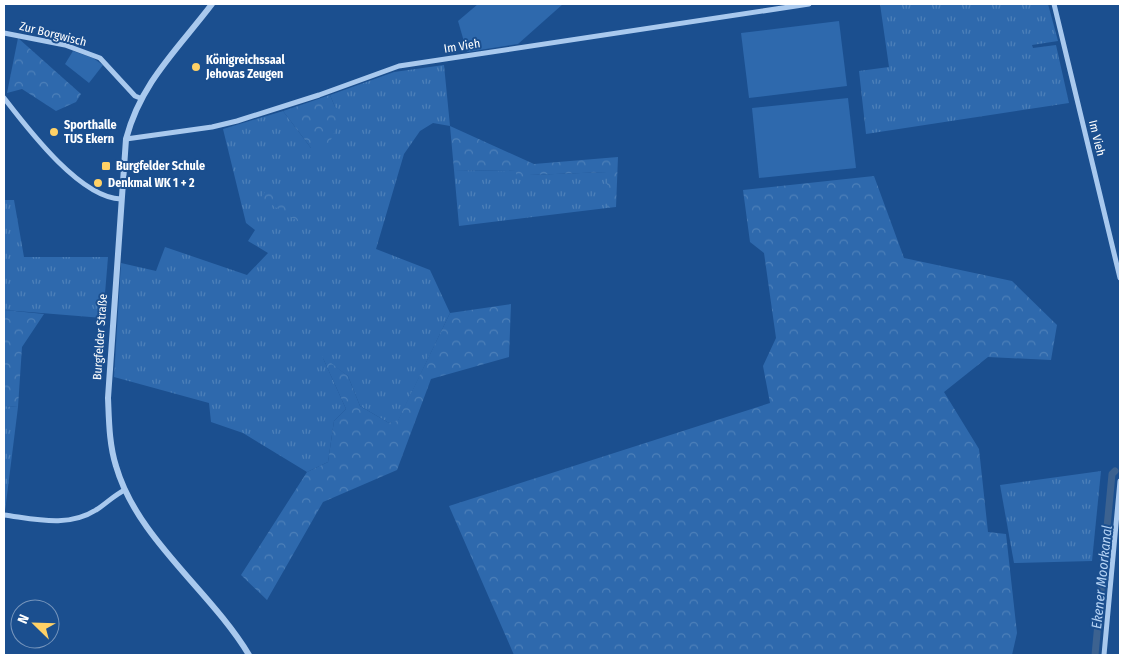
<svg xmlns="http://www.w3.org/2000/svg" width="1124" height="659" font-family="'Fira Sans Condensed',sans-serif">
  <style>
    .grass { fill: url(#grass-tufts) }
    .forest { fill: url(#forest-crowns) }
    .park { fill: #2e69ad }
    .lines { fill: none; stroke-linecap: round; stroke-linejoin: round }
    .canal { stroke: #3c6290; stroke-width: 7 }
    .minor { stroke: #a9c9ee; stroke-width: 5 }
    .tertiary { stroke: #a9c9ee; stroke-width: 6 }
    .poi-dot { fill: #ffd166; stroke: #1b4f8f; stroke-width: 2 }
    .labels { text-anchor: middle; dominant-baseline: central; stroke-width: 4; stroke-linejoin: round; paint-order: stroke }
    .street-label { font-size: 12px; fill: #fff; stroke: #1b4f8f }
    .poi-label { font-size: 12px; font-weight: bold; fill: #fff; stroke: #1b4f8f; text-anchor: start }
    .water-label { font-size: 14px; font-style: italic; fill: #b5d3f5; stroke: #1b4f8f }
  </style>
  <defs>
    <pattern id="grass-tufts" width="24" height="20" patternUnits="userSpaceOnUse" patternTransform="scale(1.25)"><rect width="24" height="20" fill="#2e69ad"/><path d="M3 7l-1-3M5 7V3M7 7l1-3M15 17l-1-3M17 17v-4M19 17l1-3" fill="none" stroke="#4d80b9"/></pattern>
    <pattern id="forest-crowns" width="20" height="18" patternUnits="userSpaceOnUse" patternTransform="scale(1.25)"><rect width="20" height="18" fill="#2e69ad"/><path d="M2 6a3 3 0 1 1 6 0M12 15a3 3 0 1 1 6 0" fill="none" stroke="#4d80b9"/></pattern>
  </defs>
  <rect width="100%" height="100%" fill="#1b4f8f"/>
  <!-- grass -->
  <g class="grass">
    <polygon points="880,4 1048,4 1058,41 1032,45 1033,48 1056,45 1069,103 866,134 859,71 889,67"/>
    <polygon points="444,65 450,126 433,123 420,131 404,154 376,249 430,270 450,313 398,421 389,423 360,406 348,376 323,358 346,409 334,421 328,462 307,472 243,433 211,422 209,403 114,377 121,263 156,271 165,247 247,275 268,253 248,241 255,230 246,223 223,129 283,111 311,148 335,107 330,95 394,72"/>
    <polygon points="454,170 516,171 529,175 607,172 607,208 459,226"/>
    <polygon points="4,200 14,200 24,257 108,257 103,318 4,310"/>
    <polygon points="4,406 18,407 5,511 4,510"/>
    <polygon points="1101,471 1092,561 1014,563 1000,485"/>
  </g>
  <!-- forest -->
  <g class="forest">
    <polygon points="18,38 81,94 76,102 56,111 22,89 7,93"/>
    <polygon points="330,95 335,107 344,112 327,148 311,148 283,111"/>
    <polygon points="450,126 534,164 618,157 616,207 607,208 607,172 529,175 526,181 516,177 516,171 454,170"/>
    <polygon points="874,176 904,258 1012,281 1057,325 1051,360 988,357 944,392 979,449 988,532 1006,534 1017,633 1012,655 514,655 449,506 770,403 763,366 776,338 764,253 750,242 743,190"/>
    <polygon points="267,189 304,216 299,222 261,198"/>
    <polygon points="511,304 509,357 431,379 397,470 323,502 267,600 241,575 307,472 328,462 334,421 346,409 322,356 348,376 360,406 389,423 398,420 450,313"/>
    <polygon points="4,310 44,314 22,347 18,407 4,406"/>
  </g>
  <!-- park -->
  <g class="park">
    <polygon points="478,4 563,4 518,44 467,52 458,21"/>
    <polygon points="839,21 847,86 749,98 741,33"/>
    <polygon points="73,51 93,58 103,65 89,83 65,64"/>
    <polygon points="848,98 856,168 759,178 752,108"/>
  </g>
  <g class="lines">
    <!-- canal -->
    <polyline class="canal" points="1095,655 1112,474 1115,471"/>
    <!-- minor -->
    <g class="minor">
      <polyline points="1054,4 1120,278"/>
      <polyline points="4,33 65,45 100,58 135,96 140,98"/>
      <path d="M4 98C28 129 80 198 121 199"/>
      <polyline points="126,139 212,127 237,121 319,95 399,66 809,4"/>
      <path d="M4 515C35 519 68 528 96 510 106 504 114 495 125 490"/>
      <polyline points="1104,655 1120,481"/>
    </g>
    <!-- tertiary -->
    <path class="tertiary" d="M212 4C178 49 141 82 126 139L108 398C109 420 109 444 116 466 137 539 210 590 249 655"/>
  </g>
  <!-- markers -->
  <g class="poi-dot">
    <circle cx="196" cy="67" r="5"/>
    <circle cx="54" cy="132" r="5"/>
    <rect x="101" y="161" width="10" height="10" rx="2.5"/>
    <circle cx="98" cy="183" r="5"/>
  </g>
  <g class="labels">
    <!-- street labels -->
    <g class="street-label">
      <text transform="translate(53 34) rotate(14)">Zur Borgwisch</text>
      <text transform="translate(462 46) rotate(-9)">Im Vieh</text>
      <text transform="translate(1097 138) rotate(76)">Im Vieh</text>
      <text transform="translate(100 337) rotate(-86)">Burgfelder Straße</text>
    </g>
    <!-- poi labels -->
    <g class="poi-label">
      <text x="206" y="60">Königreichssaal<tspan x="206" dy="14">Jehovas Zeugen</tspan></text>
      <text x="64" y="125">Sporthalle<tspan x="64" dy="14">TUS Ekern</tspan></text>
      <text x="116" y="166">Burgfelder Schule</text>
      <text x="108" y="183">Denkmal WK 1 + 2</text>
    </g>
    <!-- water labels -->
    <g class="water-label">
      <text transform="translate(1102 577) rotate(-84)">Ekener Moorkanal</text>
    </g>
  </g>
  <!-- border -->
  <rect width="1124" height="659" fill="none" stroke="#ffffff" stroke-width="10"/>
  <!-- north arrow -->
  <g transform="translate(35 624) rotate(293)"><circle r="24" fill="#1b4f8f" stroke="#7695bc"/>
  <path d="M0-4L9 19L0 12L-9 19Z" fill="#ffd166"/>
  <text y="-8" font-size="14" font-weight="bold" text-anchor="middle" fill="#ffffff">N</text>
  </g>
</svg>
